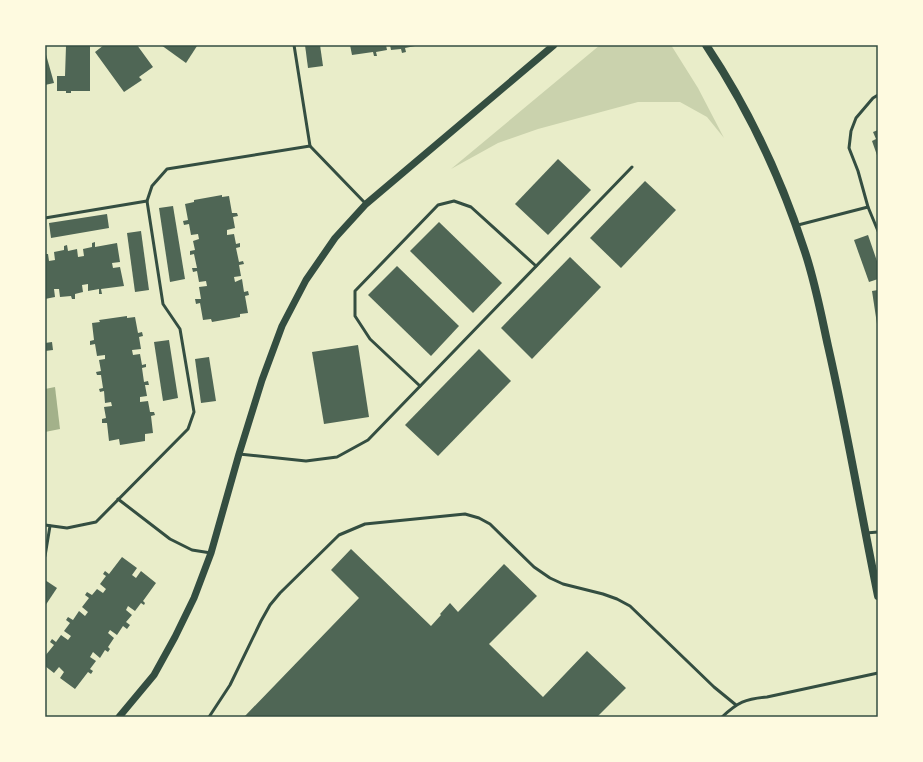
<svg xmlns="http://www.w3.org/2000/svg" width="923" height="762" font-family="'Varela Round',sans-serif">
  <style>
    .green { fill: #cad2ad }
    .water { fill: #a3b18a }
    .building { fill: #4f6655 }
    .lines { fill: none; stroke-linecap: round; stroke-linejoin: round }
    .service { stroke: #344e41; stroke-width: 3 }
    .tertiary { stroke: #344e41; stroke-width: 7 }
    .secondary { stroke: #344e41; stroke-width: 8 }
    .neatline { fill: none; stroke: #344e41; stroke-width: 1.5 }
  </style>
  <rect width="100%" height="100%" fill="#e9edc9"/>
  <!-- green -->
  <polygon class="green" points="600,45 671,45 698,88 724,138 707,117 680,102 638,102 538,129 498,143 451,169"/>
  <!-- water -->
  <polygon class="water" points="55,387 60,429 45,432 45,389"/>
  <!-- building -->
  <g class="building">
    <polygon points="69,45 90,45 90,91 71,91 71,93 66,93 66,91 57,91 57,76 65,76 66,46"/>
    <polygon points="104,45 137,45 153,67 139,77 142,80 124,92 95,52"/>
    <polygon points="161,45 195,45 197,46 186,63"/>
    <polygon points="305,45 320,45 323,66 308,68"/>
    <polygon points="350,45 386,45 387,50 376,52 377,56 374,56 373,52 352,55"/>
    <polygon points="390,45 415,45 415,46 405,48 406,52 402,53 401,49 391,50"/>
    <polygon points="45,51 54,83 45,85"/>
    <polygon points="878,130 878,158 872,141 876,139 873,132"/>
    <polygon points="558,159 591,190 548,235 515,204"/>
    <polygon points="645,181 676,210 621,268 590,238"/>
    <polygon points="222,195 222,197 229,196 232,213 237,213 238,216 233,217 235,228 227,230 227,235 234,234 236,244 240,243 240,247 236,248 239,262 243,261 244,264 239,265 241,276 234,277 235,282 242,279 244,292 248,291 249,295 245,296 248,313 240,314 240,317 212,322 211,319 203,320 200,303 196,304 195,299 201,299 199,287 207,286 206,281 199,282 197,271 193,272 192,268 197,268 194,254 190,255 190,251 195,250 193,241 199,239 198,234 191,235 189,224 184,225 183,221 188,220 185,204 194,202 194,200"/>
    <polygon points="173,206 185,279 170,282 159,208"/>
    <polygon points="107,214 109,228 51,238 49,223"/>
    <polygon points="439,222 502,283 473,313 410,251"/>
    <polygon points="141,231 149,290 135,292 127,233"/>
    <polygon points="868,235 878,264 878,279 869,282 854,240"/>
    <polygon points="95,242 95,247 117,243 120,262 112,263 113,268 120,267 124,286 101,289 102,294 99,294 99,289 88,291 88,284 82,285 83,292 75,294 75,299 72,299 71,296 60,297 59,289 54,289 55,297 45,299 45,254 48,254 49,261 55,260 54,252 64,250 64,246 67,245 68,251 77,249 78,257 84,256 83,249 92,247 92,243"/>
    <polygon points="570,257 601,287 532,359 501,328"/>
    <polygon points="397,266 459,326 431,356 368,295"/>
    <polygon points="878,290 878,324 877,324 872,291"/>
    <polygon points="127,316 127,318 135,317 138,333 142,332 143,336 139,337 141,349 132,350 133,355 140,354 142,365 146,364 146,367 142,368 144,382 148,381 149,385 145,385 147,396 140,397 140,402 148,401 150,412 154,412 155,415 151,416 153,433 145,434 145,441 120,445 119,439 109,441 107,423 102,423 102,419 106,418 104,407 112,406 111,402 105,403 104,391 100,392 99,389 103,388 101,375 97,375 96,372 101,371 99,360 105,359 105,355 97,356 95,344 90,345 90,341 94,340 92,323 100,322 99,320"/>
    <polygon points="169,340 178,398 163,401 154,342"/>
    <polygon points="52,342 53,350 45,351 45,343"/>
    <polygon points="358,345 369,417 324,424 312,352"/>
    <polygon points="479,349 511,381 438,456 405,425"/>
    <polygon points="209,357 216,401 201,403 195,359"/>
    <polygon points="351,549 431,626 441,615 440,614 450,603 458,612 504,564 537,596 489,644 543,697 587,651 626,688 597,717 244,717 359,598 331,570"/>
    <polygon points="122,557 137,568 132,575 136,578 141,571 156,583 143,601 145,603 144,605 141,603 135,611 128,606 126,610 132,615 126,622 130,625 127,629 123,626 117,635 110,630 108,633 114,638 108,647 110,649 108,652 105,650 100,658 93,652 90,657 96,661 90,669 93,671 91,674 88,672 75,689 60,678 64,672 59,667 54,673 45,666 45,656 54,645 50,642 52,639 56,642 61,635 68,640 71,636 64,631 70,623 66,620 68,617 73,620 79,611 85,616 88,612 82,607 89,598 85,595 87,592 92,595 97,589 103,593 106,589 100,584 106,576 103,574 105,571 109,574"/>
    <polygon points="45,580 57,588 45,606"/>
  </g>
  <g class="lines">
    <!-- service -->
    <g class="service">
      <polyline points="294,45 310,146 366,204"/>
      <polyline points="878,95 873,98 856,118 851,131 849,148 858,171 868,207 878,231"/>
      <polyline points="45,218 147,201"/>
      <polyline points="798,225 868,207"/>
      <polyline points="420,386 370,339 355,316 355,291 438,205 454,201 471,207 536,266"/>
      <polyline points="239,454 306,461 337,457 368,440 632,167"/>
      <polyline points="118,499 170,539 192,550 211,553"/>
      <polyline points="45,525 67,528 96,522 188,429 194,412 180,329 163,304 147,201 152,186 167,169 310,146"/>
      <polyline points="866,533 878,532"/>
      <polyline points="45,556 50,526"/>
      <polyline points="209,717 230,685 261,621 270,605 280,593 339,535 365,524 465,514 479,518 490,524 534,567 550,578 563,584 603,594 617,599 630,606 714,687 736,705"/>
      <path d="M722 717C738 702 745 699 767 697L878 673"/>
    </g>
    <!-- tertiary -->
    <polyline class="tertiary" points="119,717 154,675 175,637 194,598 211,553 239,454 262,380 282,326 306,280 335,238 366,204 554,45"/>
    <!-- secondary -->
    <path class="secondary" d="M706 45C748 108 781 178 804 249 815 281 821 314 828 346 847 429 861 513 878 596"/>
  </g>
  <!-- border -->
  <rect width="923" height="762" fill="none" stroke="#fefae0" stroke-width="92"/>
  <rect x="46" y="46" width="831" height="670" class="neatline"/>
</svg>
